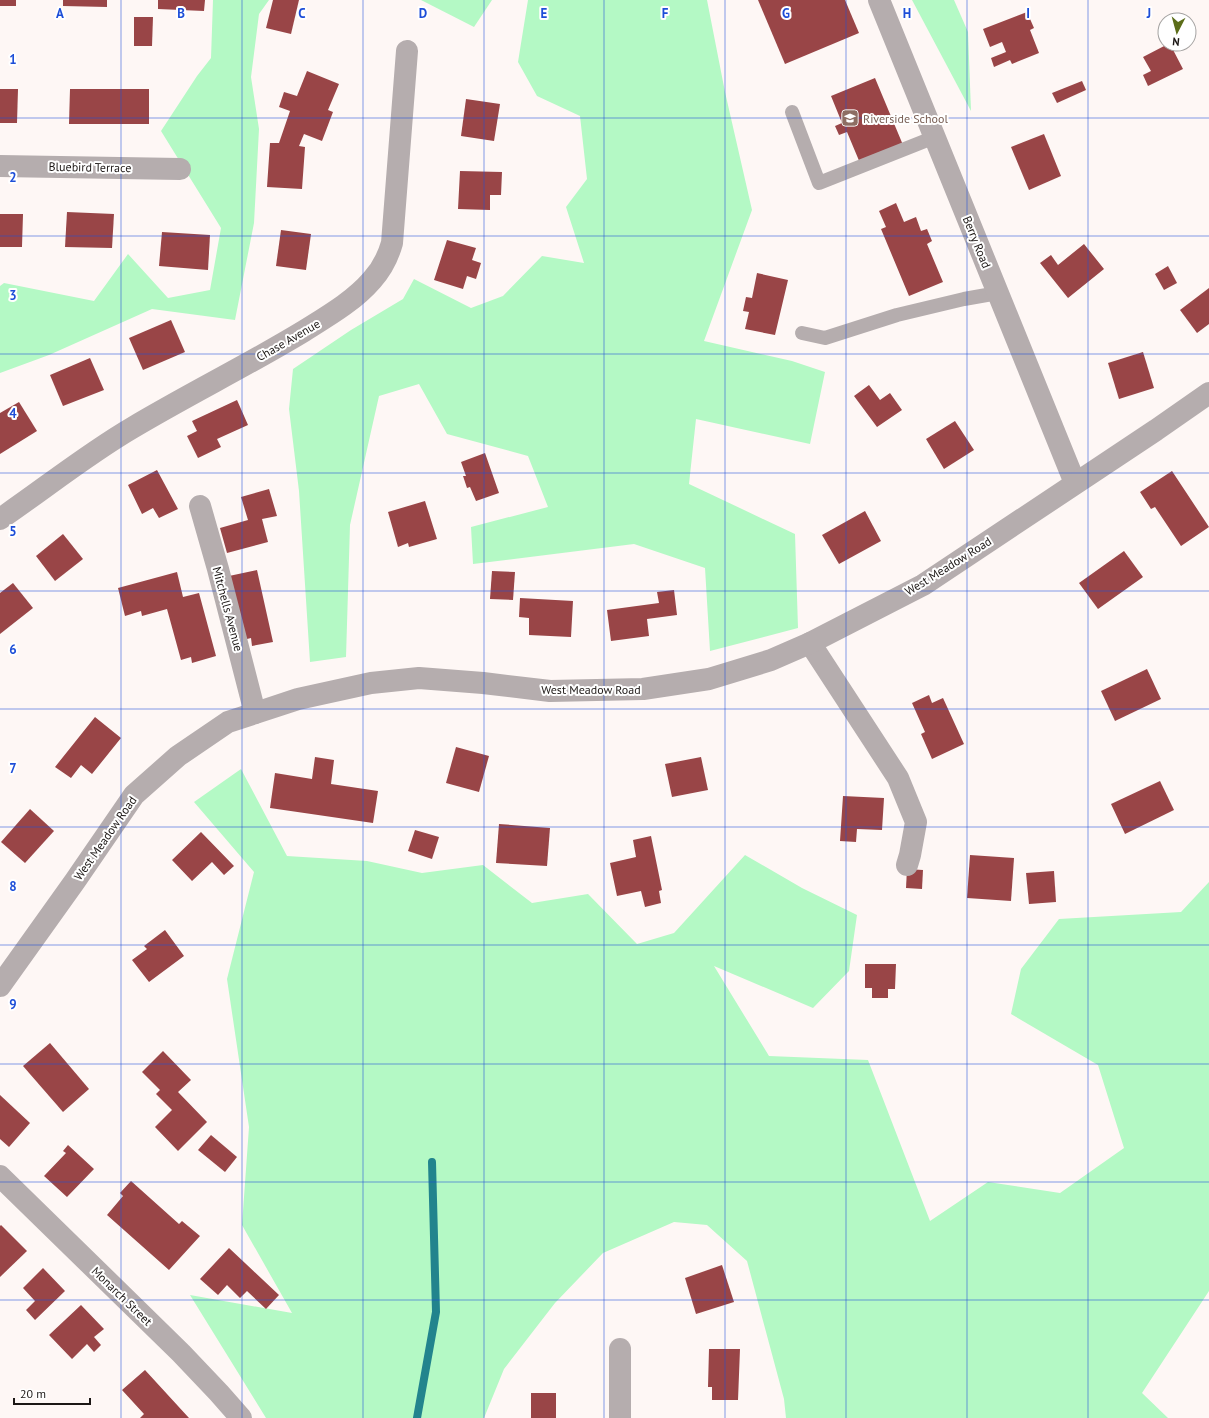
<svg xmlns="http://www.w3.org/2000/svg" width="1209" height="1418" font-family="'PT Sans',sans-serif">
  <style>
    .green { fill: #b4f9c5 }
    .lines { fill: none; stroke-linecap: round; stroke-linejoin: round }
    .stream { stroke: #22848d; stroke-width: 8 }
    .building { fill: #994547 }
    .service { stroke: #b5adae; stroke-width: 14 }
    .minor { stroke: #b5adae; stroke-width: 22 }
    .tertiary { stroke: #b5adae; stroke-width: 22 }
    .grid { fill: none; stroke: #1d4ed8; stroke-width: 1; stroke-opacity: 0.55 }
    .labels { text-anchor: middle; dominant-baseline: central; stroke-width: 4; stroke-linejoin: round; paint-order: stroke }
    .education-label { font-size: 12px; fill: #785e54; stroke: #fff; text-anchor: start }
    .street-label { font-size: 12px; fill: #1c1715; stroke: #fff }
    .grid-label { font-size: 13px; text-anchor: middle; font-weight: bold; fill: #1d4ed8; stroke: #fff; stroke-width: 4; stroke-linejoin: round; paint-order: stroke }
  </style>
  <rect width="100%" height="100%" fill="#fef7f5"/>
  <!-- green -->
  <g class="green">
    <polygon points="213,0 269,0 259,14 251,77 259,129 254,223 235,320 152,309 49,355 0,373 0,286 4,283 94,301 128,254 168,298 210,290 221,228 161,131 197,76 211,58"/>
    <polygon points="421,0 492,0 474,27"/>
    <polygon points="528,0 707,0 725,92 752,210 704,341 792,361 825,372 810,444 696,419 689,484 795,534 798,628 710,651 705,568 634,544 473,564 471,527 548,507 528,456 447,434 419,384 379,396 350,525 346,657 310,662 299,491 289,409 293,369 351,330 403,299 414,279 471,308 503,296 542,256 584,263 566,207 587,179 580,116 537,96 518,62"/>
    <polygon points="912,0 954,0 968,32 971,111"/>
    <polygon points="241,769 287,856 367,861 422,873 483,865 532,903 588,894 637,944 674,933 745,855 802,888 857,915 849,971 813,1008 714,966 769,1056 868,1060 930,1221 988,1182 1060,1193 1124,1148 1098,1065 1011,1014 1021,969 1059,919 1181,912 1209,882 1209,1291 1142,1393 1168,1418 786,1418 784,1399 747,1261 707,1225 674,1222 603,1253 555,1303 504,1369 484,1418 266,1418 190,1295 292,1313 242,1225 249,1127 227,979 254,872 194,802"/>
  </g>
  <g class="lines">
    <!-- stream -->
    <polyline class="stream" points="417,1418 436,1312 432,1162"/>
  </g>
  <!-- building -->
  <g class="building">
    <rect x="0" y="0" width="16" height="6"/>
    <polygon points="63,0 107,0 107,7 63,6"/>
    <polygon points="158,0 205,0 204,11 158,9"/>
    <polygon points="273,0 299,0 291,34 266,28"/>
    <polygon points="758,0 845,0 859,33 785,64"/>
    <polygon points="1027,12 1034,28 1030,30 1039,53 1012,64 1010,60 994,67 991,58 1006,52 1002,42 990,47 983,29"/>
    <polygon points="134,17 153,17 152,46 134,46"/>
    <polygon points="1168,44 1170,44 1183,69 1148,86 1143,75 1151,71 1143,57"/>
    <polygon points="307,71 339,84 328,110 333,112 322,141 304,134 299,146 305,147 302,189 267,187 270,143 279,143 290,111 279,107 284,92 297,96"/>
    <polygon points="875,78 903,145 860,163 847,132 839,135 835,126 842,123 831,96"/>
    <polygon points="1082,81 1086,90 1057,103 1052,93"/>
    <polygon points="0,89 18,89 17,123 0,123"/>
    <polygon points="70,89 149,89 149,124 69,124"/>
    <polygon points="466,99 500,104 494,141 461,136"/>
    <polygon points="1044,134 1061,176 1029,190 1011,147"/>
    <polygon points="460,171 502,172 501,195 490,195 490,210 458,209"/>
    <polygon points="896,203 904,222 916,217 921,231 927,229 932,241 927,244 943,282 909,296 881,229 886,227 879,211"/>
    <polygon points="67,212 114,214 112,248 65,247"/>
    <polygon points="0,214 23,214 22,247 0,247"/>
    <polygon points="281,230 311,234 306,270 276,266"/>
    <polygon points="162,232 210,235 208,270 159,266"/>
    <polygon points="447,240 476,248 472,260 481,263 476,279 467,276 463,289 434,280"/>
    <polygon points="1084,244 1104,269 1068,298 1040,263 1051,255 1058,265"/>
    <polygon points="1168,266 1177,283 1164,290 1155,274"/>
    <polygon points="757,273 788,280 775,335 745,329 749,312 743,311 746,297 752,298"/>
    <polygon points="1209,288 1209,324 1197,333 1180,310"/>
    <polygon points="171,320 185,352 143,370 129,338"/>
    <polygon points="1143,352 1154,388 1119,399 1108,363"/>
    <polygon points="90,358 104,390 63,406 50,375"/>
    <polygon points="869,385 880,400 890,393 902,410 877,427 854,396"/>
    <polygon points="237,400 248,425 217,439 221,447 198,458 187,436 197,431 192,421"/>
    <polygon points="19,402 37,431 0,454 0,413"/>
    <polygon points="955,421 974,450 944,469 926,439"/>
    <polygon points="485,453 499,493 476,501 470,487 467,488 463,476 466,476 461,462"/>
    <polygon points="157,470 178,509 159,518 153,508 142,514 128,485"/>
    <polygon points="1172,471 1209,527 1181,546 1155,507 1151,509 1140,492"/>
    <polygon points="269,489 277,516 262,519 268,542 227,553 220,528 248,520 241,497"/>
    <polygon points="425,501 437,539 409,547 408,543 398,547 388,512"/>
    <polygon points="865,511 881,541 839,564 822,535"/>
    <polygon points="63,534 83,559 55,581 36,556"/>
    <polygon points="1124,551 1143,577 1098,609 1079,583"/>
    <polygon points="257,570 273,642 252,646 251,638 243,640 229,576"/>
    <polygon points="492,571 515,572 513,600 490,599"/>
    <polygon points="177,572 183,597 199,593 216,656 192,663 191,657 181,660 167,609 142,616 141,611 125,616 118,588"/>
    <polygon points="13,583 33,608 0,634 0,593"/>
    <polygon points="674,590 677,615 647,619 649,636 611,641 607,610 659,603 657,592"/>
    <polygon points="520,598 573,601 571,637 529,635 529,618 519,617"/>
    <polygon points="1147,669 1161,699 1115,721 1101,691"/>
    <polygon points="929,695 932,703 943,698 964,744 932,759 921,734 925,732 912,703"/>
    <polygon points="95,717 121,738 92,774 81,765 71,778 55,767"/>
    <polygon points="456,747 489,756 479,792 446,783"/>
    <polygon points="315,757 334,760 331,784 378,791 373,823 270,808 275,773 312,779"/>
    <polygon points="701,757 708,790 672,797 665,764"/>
    <polygon points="1160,781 1174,810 1125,834 1111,804"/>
    <polygon points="843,796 884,798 882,830 857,829 856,842 840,841"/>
    <polygon points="30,809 54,831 25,863 1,842"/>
    <polygon points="499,824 550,828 547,866 496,863"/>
    <polygon points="415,830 439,837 432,859 408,851"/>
    <polygon points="201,832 234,866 224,875 212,862 192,881 172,860"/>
    <polygon points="651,836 662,890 659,891 661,903 645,907 641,891 617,896 610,863 636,857 633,840"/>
    <polygon points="970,855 1014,858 1011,901 967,898"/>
    <polygon points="907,869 923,870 922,889 906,888"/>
    <polygon points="1054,871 1056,902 1029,904 1026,873"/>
    <polygon points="165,930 184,956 149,982 132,960 147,949 144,946"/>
    <polygon points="865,964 896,964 895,989 888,989 888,998 872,998 872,988 865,988"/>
    <polygon points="50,1043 89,1089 63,1112 23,1066"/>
    <polygon points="163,1051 191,1080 178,1092 207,1122 178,1151 155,1127 172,1110 156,1094 160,1090 142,1072"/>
    <polygon points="0,1095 30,1123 9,1147 0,1139"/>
    <polygon points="211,1135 237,1157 225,1172 198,1150"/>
    <polygon points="68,1145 94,1169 67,1197 44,1176 66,1153 63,1151"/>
    <polygon points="131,1181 179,1224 182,1221 200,1236 169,1270 107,1215 123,1196 120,1193"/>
    <polygon points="1,1225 27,1251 0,1277 0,1226"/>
    <polygon points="229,1248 279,1295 266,1309 247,1291 240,1298 227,1285 218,1295 200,1279"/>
    <polygon points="722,1265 734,1302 696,1314 685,1278"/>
    <polygon points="43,1268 65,1291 35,1320 26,1310 35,1301 23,1288"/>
    <polygon points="81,1305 104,1329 94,1337 101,1345 94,1352 87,1344 72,1359 49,1335"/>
    <polygon points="709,1349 740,1349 738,1400 712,1400 712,1387 708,1387"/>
    <polygon points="145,1370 189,1418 140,1418 144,1414 122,1390"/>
    <rect x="531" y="1393" width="25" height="25"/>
  </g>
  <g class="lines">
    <!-- service -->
    <g class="service">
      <polyline points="792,112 819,183 935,137"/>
      <polyline points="802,333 825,338 897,315 964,299 998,293"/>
    </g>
    <!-- minor -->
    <g class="minor">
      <polyline points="879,0 1075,483"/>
      <polyline points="0,166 180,169"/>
      <polyline points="200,506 218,569 255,713"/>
      <path d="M0 519C44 489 86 455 132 428 189 394 248 365 304 331 328 316 354 301 372 280 382 269 388 257 392 243L407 51"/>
      <polyline points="810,643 898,778 916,822 910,855 907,865"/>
      <polyline points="0,1176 181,1353 219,1393 241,1418"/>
      <polyline points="620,1418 620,1349"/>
    </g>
    <!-- tertiary -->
    <polyline class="tertiary" points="0,986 75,881 134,795 178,756 228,722 298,699 371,683 419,678 483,683 550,691 643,689 709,679 771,660 810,643 923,585 1156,430 1209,393"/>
  </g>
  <!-- grid -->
  <path class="grid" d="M121 0V1418M242 0V1418M363 0V1418M484 0V1418M604 0V1418M725 0V1418M846 0V1418M967 0V1418M1088 0V1418M0 118H1209M0 236H1209M0 354H1209M0 473H1209M0 591H1209M0 709H1209M0 827H1209M0 945H1209M0 1064H1209M0 1182H1209M0 1300H1209"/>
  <!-- icons -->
  <defs>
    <symbol id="school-square" viewBox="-11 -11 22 22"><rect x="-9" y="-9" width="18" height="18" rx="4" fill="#8d6e63" stroke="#fff"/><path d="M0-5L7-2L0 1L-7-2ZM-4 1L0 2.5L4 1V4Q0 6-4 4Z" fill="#fff"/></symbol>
  </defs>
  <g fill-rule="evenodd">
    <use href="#school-square" x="840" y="108" width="20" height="20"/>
  </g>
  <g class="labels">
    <!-- education labels -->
    <g class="education-label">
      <text x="863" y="118">Riverside School</text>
    </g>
    <!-- street labels -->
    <g class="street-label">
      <text transform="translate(90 167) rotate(1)">Bluebird Terrace</text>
      <text transform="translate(977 242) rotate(68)">Berry Road</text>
      <text transform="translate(288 340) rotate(-30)">Chase Avenue</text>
      <text transform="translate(948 566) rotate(-32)">West Meadow Road</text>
      <text transform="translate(228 609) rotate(75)">Mitchells Avenue</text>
      <text x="591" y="689">West Meadow Road</text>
      <text transform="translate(105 838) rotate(-55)">West Meadow Road</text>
      <text transform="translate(122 1296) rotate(44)">Monarch Street</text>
    </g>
  </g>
  <g class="grid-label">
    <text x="60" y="18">A</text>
    <text x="181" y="18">B</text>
    <text x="302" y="18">C</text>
    <text x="423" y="18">D</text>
    <text x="544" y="18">E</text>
    <text x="665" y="18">F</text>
    <text x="786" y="18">G</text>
    <text x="907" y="18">H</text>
    <text x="1028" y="18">I</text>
    <text x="1149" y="18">J</text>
    <text x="13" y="64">1</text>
    <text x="13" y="182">2</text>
    <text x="13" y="300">3</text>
    <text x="13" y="418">4</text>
    <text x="13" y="536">5</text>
    <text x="13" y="654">6</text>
    <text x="13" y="773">7</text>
    <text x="13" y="891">8</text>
    <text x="13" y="1009">9</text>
  </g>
  <!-- north arrow -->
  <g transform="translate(1177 32) rotate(186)"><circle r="19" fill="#ffffff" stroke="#a4a2a1"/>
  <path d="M0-3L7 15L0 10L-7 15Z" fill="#5c6d19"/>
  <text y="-6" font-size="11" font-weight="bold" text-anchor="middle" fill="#1c1715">N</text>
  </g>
  <!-- scale -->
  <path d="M14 1398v6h76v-6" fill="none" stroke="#1c1715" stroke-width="2"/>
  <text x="20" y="1398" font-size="12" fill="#1c1715" stroke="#ffffff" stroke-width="3" paint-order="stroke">20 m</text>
</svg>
